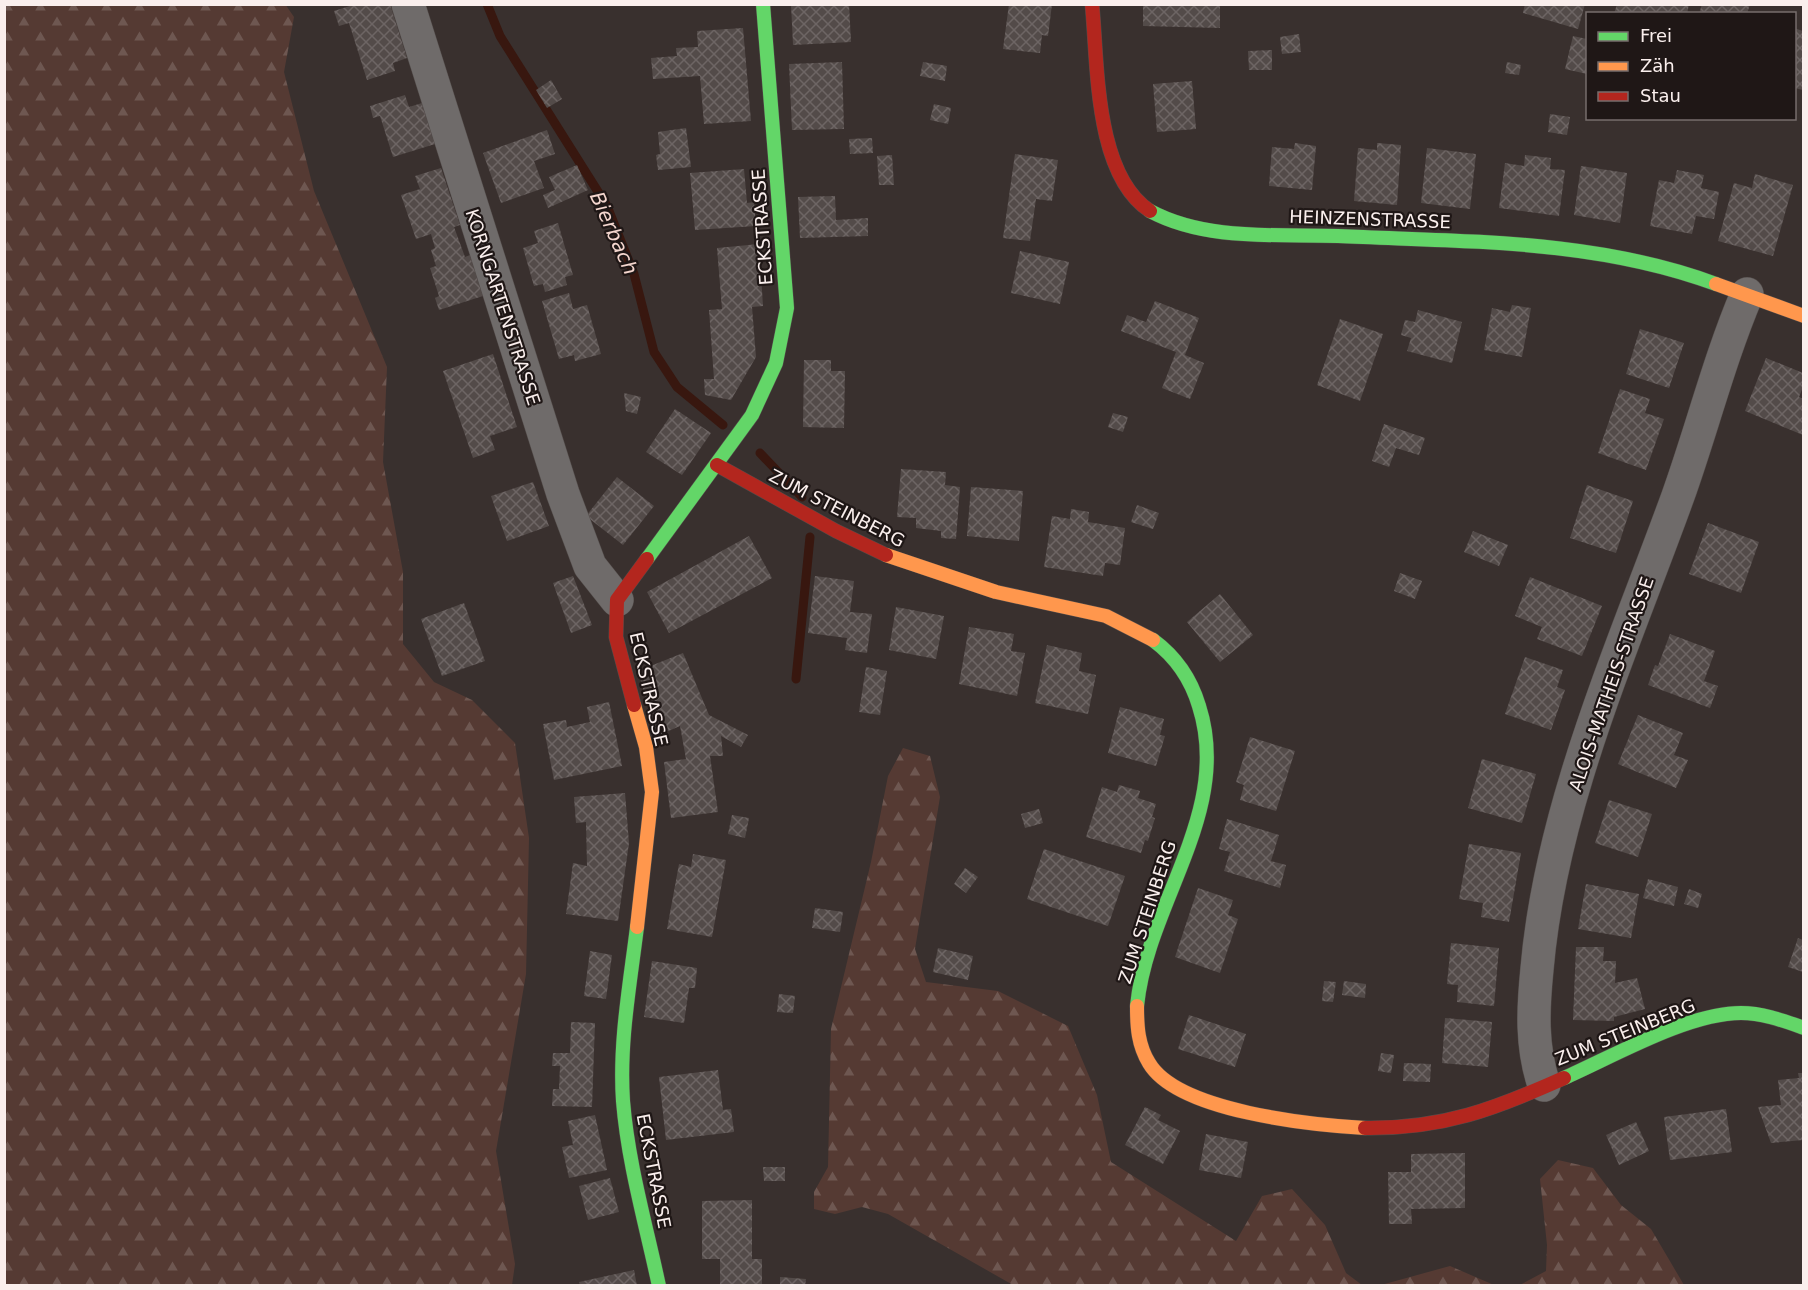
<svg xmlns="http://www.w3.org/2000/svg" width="1808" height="1290" font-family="'DejaVu Sans',sans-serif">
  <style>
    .forest { fill: url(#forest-firs) }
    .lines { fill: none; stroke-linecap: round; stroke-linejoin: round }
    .stream { stroke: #38170f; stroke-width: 9 }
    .building { fill: url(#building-cross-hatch) }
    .street-casing { stroke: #534c4a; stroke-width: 34 }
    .fast-casing { stroke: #534c4a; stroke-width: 15 }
    .slow-casing { stroke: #534c4a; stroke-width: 15 }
    .jam-casing { stroke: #534c4a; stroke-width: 15 }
    .street { stroke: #6f6b6a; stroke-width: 33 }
    .fast { stroke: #63d668; stroke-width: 14 }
    .slow { stroke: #ff974d; stroke-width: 14 }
    .jam { stroke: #b3261e; stroke-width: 14 }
    .labels { text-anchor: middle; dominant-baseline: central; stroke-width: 4.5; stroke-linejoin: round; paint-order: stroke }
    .street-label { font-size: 18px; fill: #faefed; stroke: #1f1716 }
    .water-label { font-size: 20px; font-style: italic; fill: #f5d7cf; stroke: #1f1716 }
  </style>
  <defs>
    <pattern id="forest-firs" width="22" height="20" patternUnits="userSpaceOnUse" patternTransform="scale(1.5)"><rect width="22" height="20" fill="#553a33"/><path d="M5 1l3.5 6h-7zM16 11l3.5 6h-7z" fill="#6e5751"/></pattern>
    <pattern id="building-cross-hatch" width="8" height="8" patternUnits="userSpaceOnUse" patternTransform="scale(1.5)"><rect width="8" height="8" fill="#534b49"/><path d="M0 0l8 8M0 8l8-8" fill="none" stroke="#6d6564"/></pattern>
  </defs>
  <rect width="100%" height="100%" fill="#39302e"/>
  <!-- forest -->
  <g class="forest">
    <polygon points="5,4 285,4 294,17 284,72 314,191 387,367 383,462 403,572 403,644 434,682 472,700 515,743 529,838 526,974 496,1151 515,1264 512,1285 5,1285"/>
    <polygon points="903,748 930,756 940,797 915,949 926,982 998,991 1068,1026 1097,1095 1111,1162 1236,1241 1262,1196 1292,1189 1325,1225 1346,1273 1362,1285 1013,1285 888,1214 862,1207 835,1214 814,1209 814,1192 828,1167 831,1029 871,862 888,776"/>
    <polygon points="1558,1160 1593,1168 1621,1205 1651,1229 1684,1285 1520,1285 1546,1271 1547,1245 1540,1179"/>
    <polygon points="1450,1266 1494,1285 1515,1285 1381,1285"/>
  </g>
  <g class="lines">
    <!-- stream -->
    <g class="stream">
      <polyline points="487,4 500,36 607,206 634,274 654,352 677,387 723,425"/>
      <polyline points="760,453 802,497"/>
      <polyline points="796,679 810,537"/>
    </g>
  </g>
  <!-- building -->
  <g class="building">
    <polygon points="356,4 390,4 407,58 393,63 395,71 367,80 349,23 339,26 334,11"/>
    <polygon points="791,4 849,4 851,42 793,45"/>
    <polygon points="1009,4 1052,4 1048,36 1042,35 1040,53 1003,49"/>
    <polygon points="1143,4 1220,4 1220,28 1143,26"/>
    <polygon points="1525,4 1585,4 1578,29 1523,13"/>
    <polygon points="1617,4 1689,4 1687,14 1614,14"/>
    <polygon points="1702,4 1750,4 1747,14 1699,14"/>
    <polygon points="743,28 751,121 704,124 700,76 653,79 651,58 677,56 676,48 698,47 697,31"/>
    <polygon points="1794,28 1803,31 1803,90 1794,88"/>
    <polygon points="1299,34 1301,52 1282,54 1280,37"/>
    <polygon points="1573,36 1587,39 1587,74 1565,69"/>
    <polygon points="1272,50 1272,70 1249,70 1248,51"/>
    <polygon points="842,62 844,129 792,130 789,64"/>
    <polygon points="923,62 947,66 945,81 920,76"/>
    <polygon points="1507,62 1521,65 1519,75 1505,73"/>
    <polygon points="551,80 562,99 547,108 536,90"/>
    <polygon points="1192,81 1196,129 1157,132 1153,84"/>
    <polygon points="405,95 409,107 422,103 435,144 393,157 380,116 373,118 370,106"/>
    <polygon points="934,104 951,108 948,124 930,120"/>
    <polygon points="1550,114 1570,117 1567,135 1548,132"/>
    <polygon points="686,128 691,167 658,170 656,155 660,154 658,132"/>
    <polygon points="547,130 555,154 534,161 544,188 501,203 483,153"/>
    <polygon points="872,138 873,153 850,154 849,139"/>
    <polygon points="1295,143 1316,146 1312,190 1269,186 1272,147 1294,149"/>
    <polygon points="1377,143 1401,145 1397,205 1354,201 1358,148 1377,150"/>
    <polygon points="1427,148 1476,154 1470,209 1421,203"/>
    <polygon points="1015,154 1058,160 1052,201 1036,199 1030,241 1003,238"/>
    <polygon points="892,155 894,185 879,185 877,156"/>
    <polygon points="1525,155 1551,158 1550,169 1565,170 1559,216 1499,208 1505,163 1524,166"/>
    <polygon points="577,165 588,190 548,208 543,195 555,190 549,177"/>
    <polygon points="1581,166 1627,173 1620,223 1574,215"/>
    <polygon points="441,168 460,225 454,227 465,257 470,255 483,296 439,310 435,298 439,296 430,268 436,266 431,250 435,248 431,234 416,239 401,195 420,189 415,176"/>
    <polygon points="744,169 747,203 754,202 756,226 695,230 690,173"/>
    <polygon points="1677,170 1704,175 1701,188 1719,192 1714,219 1696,216 1692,234 1650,226 1659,180 1674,183"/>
    <polygon points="1755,174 1793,185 1773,256 1718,241 1734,183 1752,188"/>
    <polygon points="835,196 836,220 868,218 868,236 800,238 798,197"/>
    <polygon points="558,223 573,275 565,277 567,285 545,292 543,284 534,286 523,248 538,243 534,231"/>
    <polygon points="759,244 763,306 752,307 756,357 731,400 705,395 704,379 714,379 709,310 722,309 717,248"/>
    <polygon points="1020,251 1069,262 1060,304 1011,293"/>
    <polygon points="569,293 573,309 587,305 601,354 575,361 574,355 559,359 542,301"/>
    <polygon points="1155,301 1199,318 1185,355 1204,363 1190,399 1162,388 1176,352 1121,331 1127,315 1146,322"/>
    <polygon points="1512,305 1531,308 1522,357 1484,350 1492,308 1510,312"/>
    <polygon points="1418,310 1462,322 1452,363 1407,351 1411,338 1401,335 1405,320 1415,322"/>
    <polygon points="1340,319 1383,334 1360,401 1317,385"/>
    <polygon points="1640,329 1684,343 1669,388 1626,374"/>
    <polygon points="493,354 517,427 490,436 495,450 473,458 443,371"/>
    <polygon points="1766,358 1803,373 1803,387 1799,397 1803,399 1803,435 1745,411"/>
    <polygon points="804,360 831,360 831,371 845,371 844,428 803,427"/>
    <polygon points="1620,389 1650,399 1645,413 1664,419 1646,470 1598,453"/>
    <polygon points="624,393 641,397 637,414 626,411"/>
    <polygon points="675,409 711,433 682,475 646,452"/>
    <polygon points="1113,413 1128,417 1123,432 1108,427"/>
    <polygon points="1384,424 1425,438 1419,455 1396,448 1389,467 1372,461"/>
    <polygon points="901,469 946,472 945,485 960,487 956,539 941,538 941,531 916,528 916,518 897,517"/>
    <polygon points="617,477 654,506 623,545 586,516"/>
    <polygon points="533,482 549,526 507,541 491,496"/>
    <polygon points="1587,485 1633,501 1616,553 1570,538"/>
    <polygon points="971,487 1023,491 1019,541 967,536"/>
    <polygon points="1137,505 1159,513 1153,529 1131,522"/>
    <polygon points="1071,509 1089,512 1088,522 1125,528 1120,565 1105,563 1103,576 1044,567 1052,516 1070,519"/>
    <polygon points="1708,523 1759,542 1741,593 1689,574"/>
    <polygon points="1473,531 1508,545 1499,566 1464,552"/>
    <polygon points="749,536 772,578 669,633 647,592"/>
    <polygon points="1400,573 1422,581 1415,599 1394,591"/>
    <polygon points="573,576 592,625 571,633 553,583"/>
    <polygon points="815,576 854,581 850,612 872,614 867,653 845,650 847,638 808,633"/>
    <polygon points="1530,577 1602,606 1582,656 1537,639 1542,627 1515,616"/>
    <polygon points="1220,594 1253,635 1220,662 1187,622"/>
    <polygon points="464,603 485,661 442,676 421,619"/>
    <polygon points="896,607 944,616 936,659 889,650"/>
    <polygon points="969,627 1014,634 1011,651 1025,653 1017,696 959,684"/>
    <polygon points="1670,634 1715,651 1704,681 1718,686 1710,708 1648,685 1655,665 1658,666"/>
    <polygon points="1047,645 1082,653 1079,671 1096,675 1088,714 1035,703"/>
    <polygon points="683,653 709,715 748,735 741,747 721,736 723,756 710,756 718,812 671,818 664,762 686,759 680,726 657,736 638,671"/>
    <polygon points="1525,657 1563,670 1557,687 1565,690 1551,730 1505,714"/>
    <polygon points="866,667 887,671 880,715 859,712"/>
    <polygon points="609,702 622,766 554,780 543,724 566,720 567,727 590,722 587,707"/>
    <polygon points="1120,707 1164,719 1160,735 1165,736 1156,766 1108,753"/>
    <polygon points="1638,715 1683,733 1674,755 1688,760 1676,788 1618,764"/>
    <polygon points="1250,737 1295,751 1276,811 1240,800 1244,785 1236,782"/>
    <polygon points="1482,759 1536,774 1522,823 1468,808"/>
    <polygon points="1119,785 1140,791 1138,798 1156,804 1152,817 1155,818 1148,841 1145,840 1141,853 1086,837 1102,787 1117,792"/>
    <polygon points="625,793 629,843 618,921 566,914 573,863 587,866 586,822 576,823 574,797"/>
    <polygon points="1609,800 1652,814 1638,857 1595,843"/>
    <polygon points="1039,809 1043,823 1025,828 1021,814"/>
    <polygon points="732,815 749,818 745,838 728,834"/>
    <polygon points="1227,819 1279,835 1271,861 1286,865 1280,888 1224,871 1230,852 1219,849"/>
    <polygon points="1469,844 1521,853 1509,922 1481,917 1483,903 1459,899"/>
    <polygon points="1044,849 1125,876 1108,926 1027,899"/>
    <polygon points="693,854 726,860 712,937 667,929 679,864 691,867"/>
    <polygon points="965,868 978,877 966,893 954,884"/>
    <polygon points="1648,879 1678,887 1674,906 1643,898"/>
    <polygon points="1586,884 1639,894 1631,938 1578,929"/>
    <polygon points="1198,888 1233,900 1228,915 1238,919 1220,973 1175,957"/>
    <polygon points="1689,889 1702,894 1698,908 1684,904"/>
    <polygon points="815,908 843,912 840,932 812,928"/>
    <polygon points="1798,938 1803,940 1803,972 1788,967"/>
    <polygon points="1451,943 1499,948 1494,1006 1457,1002 1458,985 1447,984"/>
    <polygon points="1576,947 1604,947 1603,961 1616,961 1615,983 1637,978 1645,1009 1614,1017 1614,1021 1573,1020"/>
    <polygon points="938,948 973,956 968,980 933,972"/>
    <polygon points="590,951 612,955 606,999 584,996"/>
    <polygon points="652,961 697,968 695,988 689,988 684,1023 644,1017"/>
    <polygon points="1324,981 1336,982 1333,1002 1322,1001"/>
    <polygon points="1344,981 1366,984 1365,998 1342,995"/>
    <polygon points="779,994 795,996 793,1013 777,1012"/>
    <polygon points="1189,1015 1246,1034 1235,1067 1178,1049"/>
    <polygon points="1445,1018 1492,1022 1488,1067 1442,1063"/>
    <polygon points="571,1022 595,1023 592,1107 552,1106 553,1089 559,1089 560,1066 552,1066 553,1053 570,1053"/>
    <polygon points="1381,1053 1394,1055 1391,1073 1378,1071"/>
    <polygon points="1404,1063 1431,1064 1430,1082 1403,1081"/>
    <polygon points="718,1070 723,1110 731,1109 734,1132 666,1140 659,1077"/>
    <polygon points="1798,1073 1803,1073 1803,1140 1771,1143 1758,1107 1781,1105 1778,1080 1799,1078"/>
    <polygon points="1145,1107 1161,1115 1158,1120 1180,1131 1163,1164 1125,1145"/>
    <polygon points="1726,1109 1732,1152 1670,1160 1664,1117"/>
    <polygon points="595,1115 607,1170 569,1178 562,1147 573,1145 568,1121"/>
    <polygon points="1636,1122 1649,1151 1619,1165 1606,1135"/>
    <polygon points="1206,1134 1248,1142 1241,1178 1199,1170"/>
    <polygon points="1465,1153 1465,1208 1411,1209 1412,1224 1389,1224 1388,1172 1411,1172 1411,1154"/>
    <polygon points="763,1167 785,1167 785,1181 764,1181"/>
    <polygon points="610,1178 619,1212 588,1220 579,1186"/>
    <polygon points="752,1200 752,1259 762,1259 762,1286 720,1286 720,1259 702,1259 702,1201"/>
    <polygon points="634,1270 637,1286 580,1286 579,1282"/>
    <polygon points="780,1277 806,1279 805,1286 780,1286"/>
  </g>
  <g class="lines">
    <defs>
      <g id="street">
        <polyline points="408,4 563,494 590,566 617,600"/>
        <path d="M1544 1085C1531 1046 1533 1009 1537 969 1551 806 1623 648 1678 496 1702 429 1719 360 1747 294"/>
      </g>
      <g id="fast">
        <path d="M1150 211C1206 241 1275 234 1338 236 1466 242 1595 239 1716 284"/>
        <polyline points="647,559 752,415 776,363 787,308 763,4"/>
        <path d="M637 927C630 984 619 1043 623 1101 628 1163 646 1225 659 1286"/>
        <path d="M1137 1006C1147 903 1233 812 1199 706 1191 679 1176 657 1153 640"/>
        <path d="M1564 1078C1614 1056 1688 1013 1741 1013 1763 1013 1784 1021 1804 1028"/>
      </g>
      <g id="slow">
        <polyline points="1716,284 1804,316"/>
        <polyline points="886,555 996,592 1106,616 1153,640"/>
        <polyline points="634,705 646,747 652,792 637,927"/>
        <path d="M1137 1006C1137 1027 1138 1045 1149 1063 1178 1112 1313 1125 1365 1128"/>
      </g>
      <g id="jam">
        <path d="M1092 4C1098 64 1094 174 1150 211"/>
        <polyline points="717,465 836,531 886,555"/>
        <polyline points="634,705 616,637 617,600 647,559"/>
        <path d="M1365 1128C1443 1129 1495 1109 1564 1078"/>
      </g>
    </defs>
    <!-- street casing -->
    <use href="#street" class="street-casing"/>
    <!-- fast casing -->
    <use href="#fast" class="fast-casing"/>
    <!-- slow casing -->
    <use href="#slow" class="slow-casing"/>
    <!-- jam casing -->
    <use href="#jam" class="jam-casing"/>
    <!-- street -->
    <use href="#street" class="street"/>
    <!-- fast -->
    <use href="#fast" class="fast"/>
    <!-- slow -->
    <use href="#slow" class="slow"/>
    <!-- jam -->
    <use href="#jam" class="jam"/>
  </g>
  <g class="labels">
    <!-- street labels -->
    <g class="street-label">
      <text transform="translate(1370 219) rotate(2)">HEINZENSTRASSE</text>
      <text transform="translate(762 227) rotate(-94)">ECKSTRASSE</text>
      <text transform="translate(503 307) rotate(72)">KORNGARTENSTRASSE</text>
      <text transform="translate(837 508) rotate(27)">ZUM STEINBERG</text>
      <text transform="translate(1611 684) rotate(-71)">ALOIS-MATHEIS-STRASSE</text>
      <text transform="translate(649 689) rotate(77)">ECKSTRASSE</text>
      <text transform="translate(1147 912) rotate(-72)">ZUM STEINBERG</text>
      <text transform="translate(1625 1032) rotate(-22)">ZUM STEINBERG</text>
      <text transform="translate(654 1171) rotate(79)">ECKSTRASSE</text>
    </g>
    <!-- water labels -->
    <g class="water-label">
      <text transform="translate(614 233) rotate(66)">Bierbach</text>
    </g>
  </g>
  <!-- border -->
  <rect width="1808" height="1290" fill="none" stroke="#faefed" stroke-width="12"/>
  <!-- legend -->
  <rect x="1586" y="12" width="210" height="108" fill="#1f1716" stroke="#776d6c" stroke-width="1.5"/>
  <rect x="1598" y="32" width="30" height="9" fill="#63d668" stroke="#776d6c" stroke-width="1.5"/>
  <text x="1640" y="42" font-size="18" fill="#faefed">Frei</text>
  <rect x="1598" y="62" width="30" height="9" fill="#ff974d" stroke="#776d6c" stroke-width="1.5"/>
  <text x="1640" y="72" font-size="18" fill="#faefed">Zäh</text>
  <rect x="1598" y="92" width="30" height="9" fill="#b3261e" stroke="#776d6c" stroke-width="1.5"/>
  <text x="1640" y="102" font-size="18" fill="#faefed">Stau</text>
</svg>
